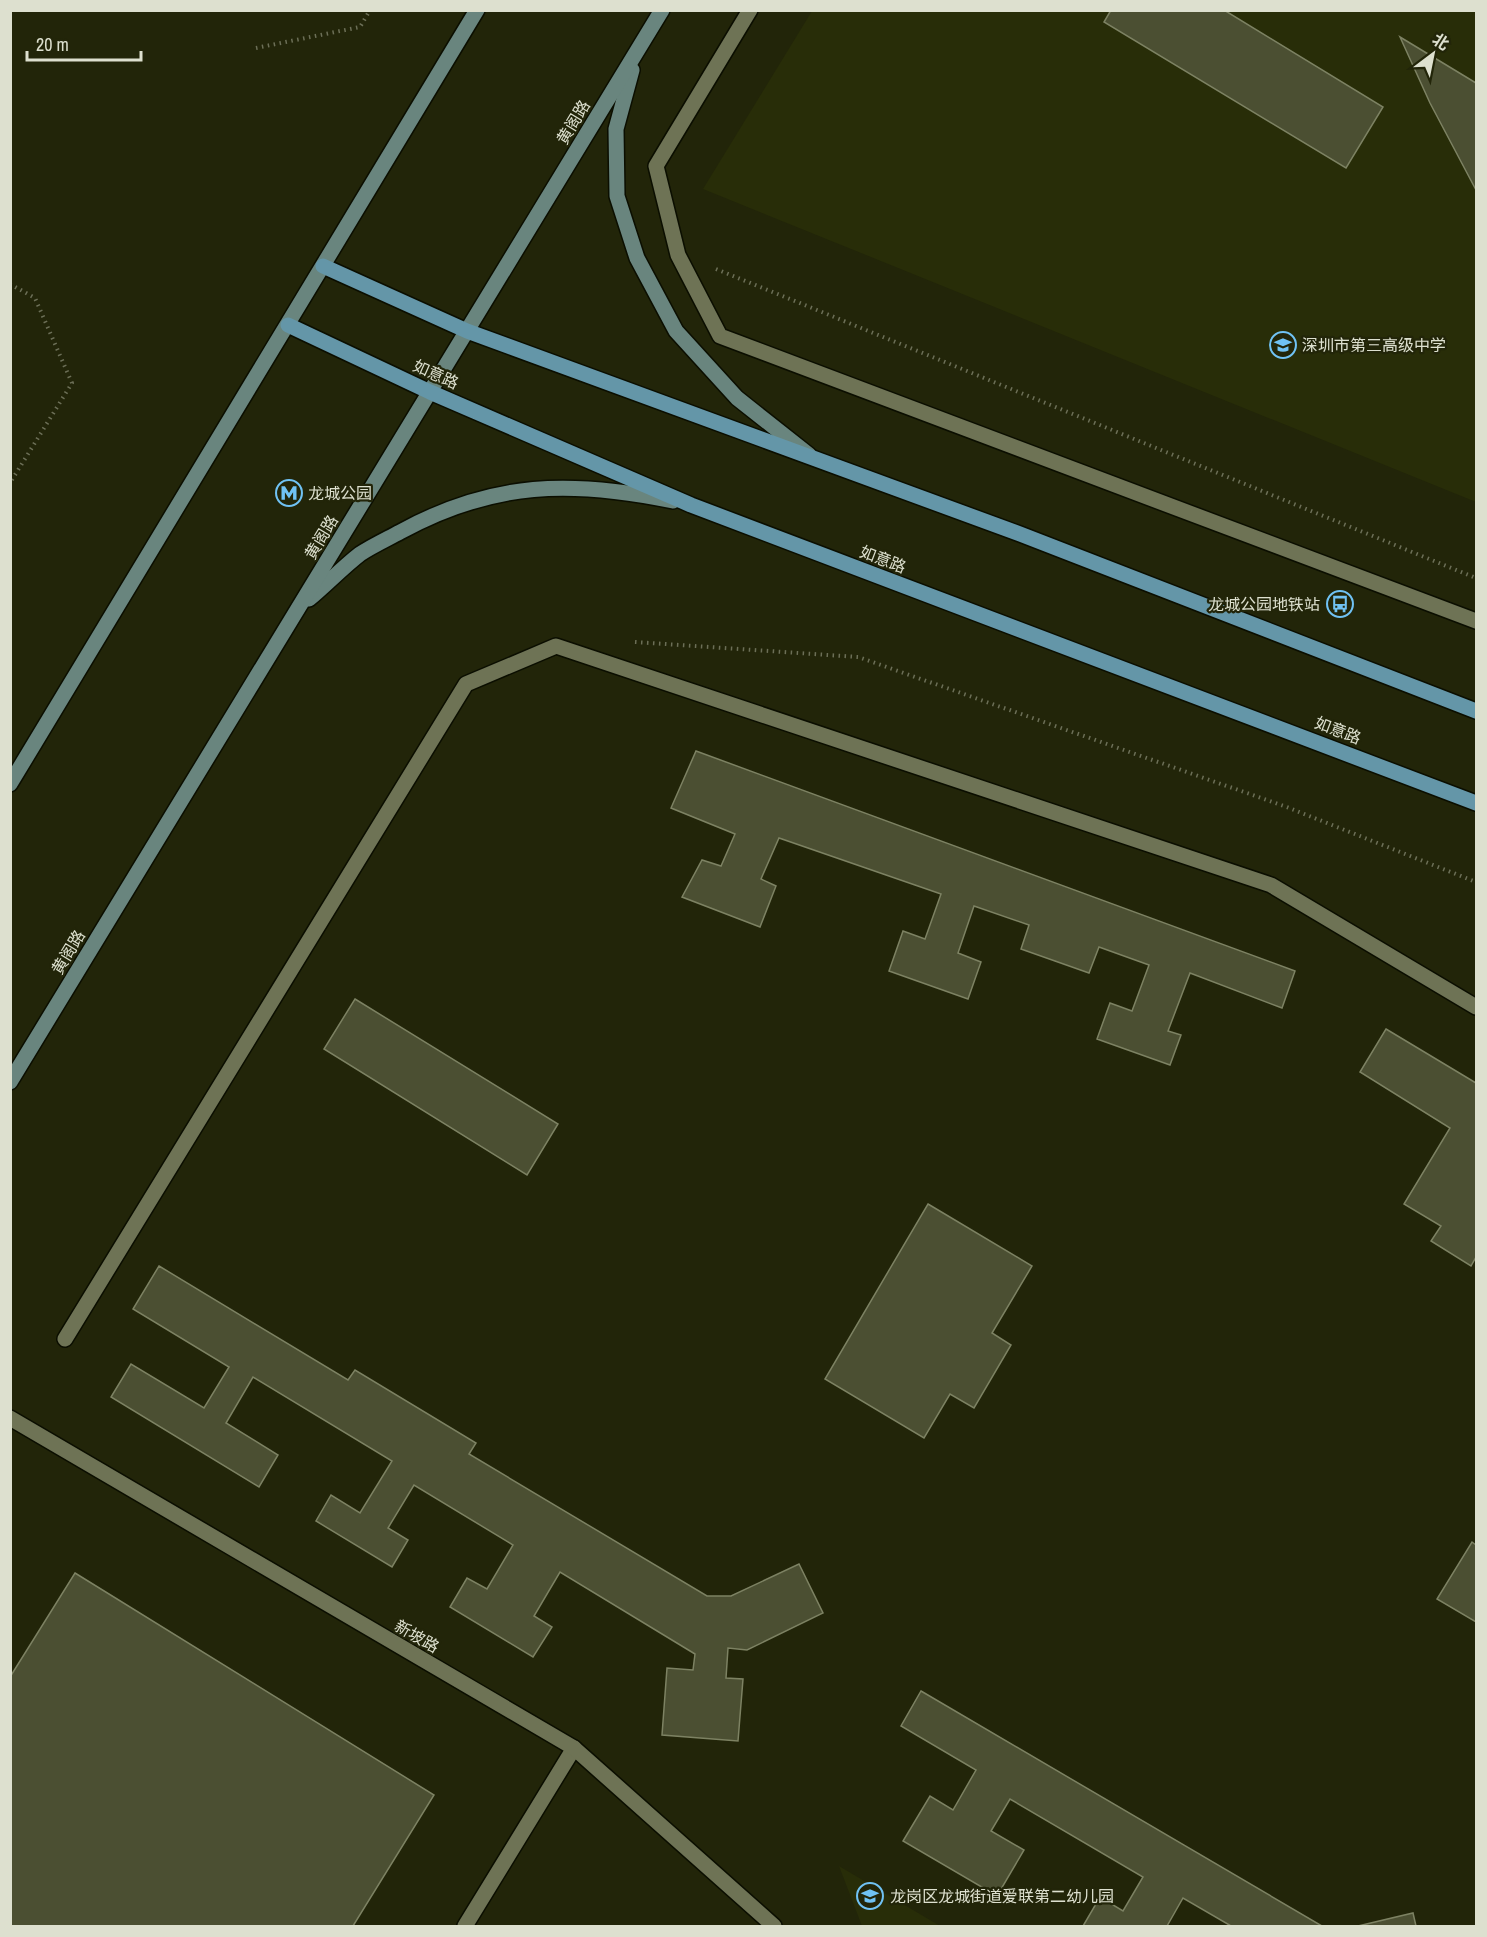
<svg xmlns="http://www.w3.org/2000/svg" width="1487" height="1937" font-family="'Archivo Narrow','Noto Sans SC',sans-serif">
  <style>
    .built { fill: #282d08 }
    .building { fill: #4b4f32; stroke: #7d8263; stroke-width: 1.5 }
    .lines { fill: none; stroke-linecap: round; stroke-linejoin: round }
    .service-casing { stroke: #0b0e00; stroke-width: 18 }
    .minor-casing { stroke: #0b0e00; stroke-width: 18 }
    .secondary-casing { stroke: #0b0e00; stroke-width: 18 }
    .primary-casing { stroke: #0b0e00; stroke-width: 18 }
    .path { stroke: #6c6f57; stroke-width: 4; stroke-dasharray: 1.5 4.5; stroke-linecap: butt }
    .service { stroke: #6e7355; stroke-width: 15 }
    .minor { stroke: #6e7355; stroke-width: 15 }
    .secondary { stroke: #69857e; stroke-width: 15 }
    .primary { stroke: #6496a8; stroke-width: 15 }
    .labels { text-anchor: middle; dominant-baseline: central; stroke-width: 4.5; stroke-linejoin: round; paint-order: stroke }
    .street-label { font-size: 16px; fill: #dde0cf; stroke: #222509 }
    .poi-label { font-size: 16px; fill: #dde0cf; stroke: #222509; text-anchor: start }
  </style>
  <rect width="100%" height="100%" fill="#222509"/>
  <!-- built -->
  <g class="built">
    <polygon points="812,11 1476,11 1476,502 703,189"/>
    <polygon points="839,1866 940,1926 862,1926"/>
  </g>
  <!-- building -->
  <g class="building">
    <polygon points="1111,10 1224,10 1383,107 1346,168 1104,22"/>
    <polygon points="1400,37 1476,83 1476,190 1430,103"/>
    <polygon points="696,751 1295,971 1282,1008 1190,973 1168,1031 1181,1035 1170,1065 1097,1039 1110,1003 1132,1011 1149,965 1099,947 1089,973 1021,949 1029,925 974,906 958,953 981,962 968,999 889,971 903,931 925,939 941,894 779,838 761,879 776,886 760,927 682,897 702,860 721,866 735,834 671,808"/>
    <polygon points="355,999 558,1124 527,1175 324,1049"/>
    <polygon points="1386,1029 1476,1083 1476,1257 1471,1266 1431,1241 1441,1226 1404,1204 1450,1128 1360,1072"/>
    <polygon points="928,1204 1032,1266 992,1333 1011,1345 974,1408 950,1394 924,1438 825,1379"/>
    <polygon points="159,1266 348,1380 355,1370 476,1443 469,1454 707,1596 731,1596 799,1564 823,1613 747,1650 728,1648 726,1678 743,1679 738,1741 662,1735 667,1668 693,1670 695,1654 560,1572 534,1616 552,1627 533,1657 450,1607 467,1578 487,1589 513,1545 414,1485 388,1528 408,1540 392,1567 316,1521 331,1495 360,1513 392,1461 253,1377 226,1423 278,1455 259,1487 111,1397 131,1364 204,1408 229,1367 133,1309"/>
    <polygon points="1472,1542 1476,1545 1476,1622 1437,1599"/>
    <polygon points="75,1573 434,1795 353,1926 10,1926 10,1677"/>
    <polygon points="921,1691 1322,1926 1231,1926 1183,1898 1167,1926 1083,1926 1100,1897 1123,1911 1143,1877 1010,1799 991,1831 1024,1850 997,1896 903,1841 930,1796 953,1810 976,1770 901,1726"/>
    <polygon points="1413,1913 1416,1926 1358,1926"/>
  </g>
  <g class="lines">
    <defs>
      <g id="service">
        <polyline points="750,10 656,166 678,255 720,336 1476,621"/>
        <polyline points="65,1339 466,684 556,646 1271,885 1476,1007"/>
        <polyline points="465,1926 574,1748"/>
      </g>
      <polyline id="minor" points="10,1418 574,1748 774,1926"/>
      <g id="secondary">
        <polyline points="632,70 616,129 617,196 637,258 676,331 737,398 809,455"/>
        <path d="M309 599C326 585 342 568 360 554 372 546 387 539 400 532 493 481 572 480 673 501"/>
        <polyline points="10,784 477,10"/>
        <polyline points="10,1082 662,10"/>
      </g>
      <g id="primary">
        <polyline points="323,266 467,331 1020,534 1476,711"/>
        <polyline points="288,325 430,392 691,505 1476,803"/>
      </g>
    </defs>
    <!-- service casing -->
    <use href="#service" class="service-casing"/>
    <!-- minor casing -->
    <use href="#minor" class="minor-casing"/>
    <!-- secondary casing -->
    <use href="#secondary" class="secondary-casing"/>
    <!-- primary casing -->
    <use href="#primary" class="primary-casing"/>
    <!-- path -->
    <g class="path">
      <polyline points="256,48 360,27 370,10"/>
      <polyline points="716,269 1476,578"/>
      <polyline points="10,284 35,298 72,383 10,483"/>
      <polyline points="635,642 858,657 1284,806 1476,882"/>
    </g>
    <!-- service -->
    <use href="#service" class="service"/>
    <!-- minor -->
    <use href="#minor" class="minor"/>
    <!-- secondary -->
    <use href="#secondary" class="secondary"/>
    <!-- primary -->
    <use href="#primary" class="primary"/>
  </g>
  <!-- icons -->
  <defs>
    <symbol id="school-ring" viewBox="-11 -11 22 22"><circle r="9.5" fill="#222509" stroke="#70c2f4" stroke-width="1.5"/><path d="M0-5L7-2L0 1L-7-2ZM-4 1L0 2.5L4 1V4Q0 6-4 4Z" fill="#70c2f4"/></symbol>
    <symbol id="metro-ring" viewBox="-11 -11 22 22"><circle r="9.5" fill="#222509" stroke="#70c2f4" stroke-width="1.5"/><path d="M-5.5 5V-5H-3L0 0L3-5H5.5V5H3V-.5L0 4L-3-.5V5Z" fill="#70c2f4"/></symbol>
    <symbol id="bus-ring" viewBox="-11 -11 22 22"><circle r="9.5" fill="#222509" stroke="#70c2f4" stroke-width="1.5"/><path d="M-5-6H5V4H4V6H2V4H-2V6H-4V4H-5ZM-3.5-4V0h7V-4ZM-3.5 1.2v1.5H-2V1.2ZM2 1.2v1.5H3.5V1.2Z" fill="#70c2f4"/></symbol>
  </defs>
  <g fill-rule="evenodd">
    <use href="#school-ring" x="1268" y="330" width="30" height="30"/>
    <use href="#metro-ring" x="274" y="478" width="30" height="30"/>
    <use href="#bus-ring" x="1325" y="589" width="30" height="30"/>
    <use href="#school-ring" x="855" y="1881" width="30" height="30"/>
  </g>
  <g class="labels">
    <!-- street labels -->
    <g class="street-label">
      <text transform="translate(573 122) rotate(-59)">黄阁路</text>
      <text transform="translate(436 374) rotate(24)">如意路</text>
      <text transform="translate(321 537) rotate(-59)">黄阁路</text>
      <text transform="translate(883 559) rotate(21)">如意路</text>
      <text transform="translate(1338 730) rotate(21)">如意路</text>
      <text transform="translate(68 952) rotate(-59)">黄阁路</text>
      <text transform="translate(417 1636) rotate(30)">新坡路</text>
    </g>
    <!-- poi labels -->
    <g class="poi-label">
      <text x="1302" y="345">深圳市第三高级中学</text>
      <text x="308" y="493">龙城公园</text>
      <text x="1320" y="604" text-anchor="end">龙城公园地铁站</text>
      <text x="890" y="1896">龙岗区龙城街道爱联第二幼儿园</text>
    </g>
  </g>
  <!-- border -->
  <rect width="1487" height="1937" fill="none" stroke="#dde0cf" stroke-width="24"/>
  <!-- north arrow -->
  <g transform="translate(1433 54) rotate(32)" stroke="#222509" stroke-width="4.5" paint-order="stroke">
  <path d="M0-4.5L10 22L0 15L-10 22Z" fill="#dde0cf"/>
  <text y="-9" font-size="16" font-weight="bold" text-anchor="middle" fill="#dde0cf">北</text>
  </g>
  <!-- scale -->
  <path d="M27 51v9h114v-9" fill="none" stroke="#dde0cf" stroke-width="3"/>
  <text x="36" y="51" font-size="18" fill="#dde0cf" stroke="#222509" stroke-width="4.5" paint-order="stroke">20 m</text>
</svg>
